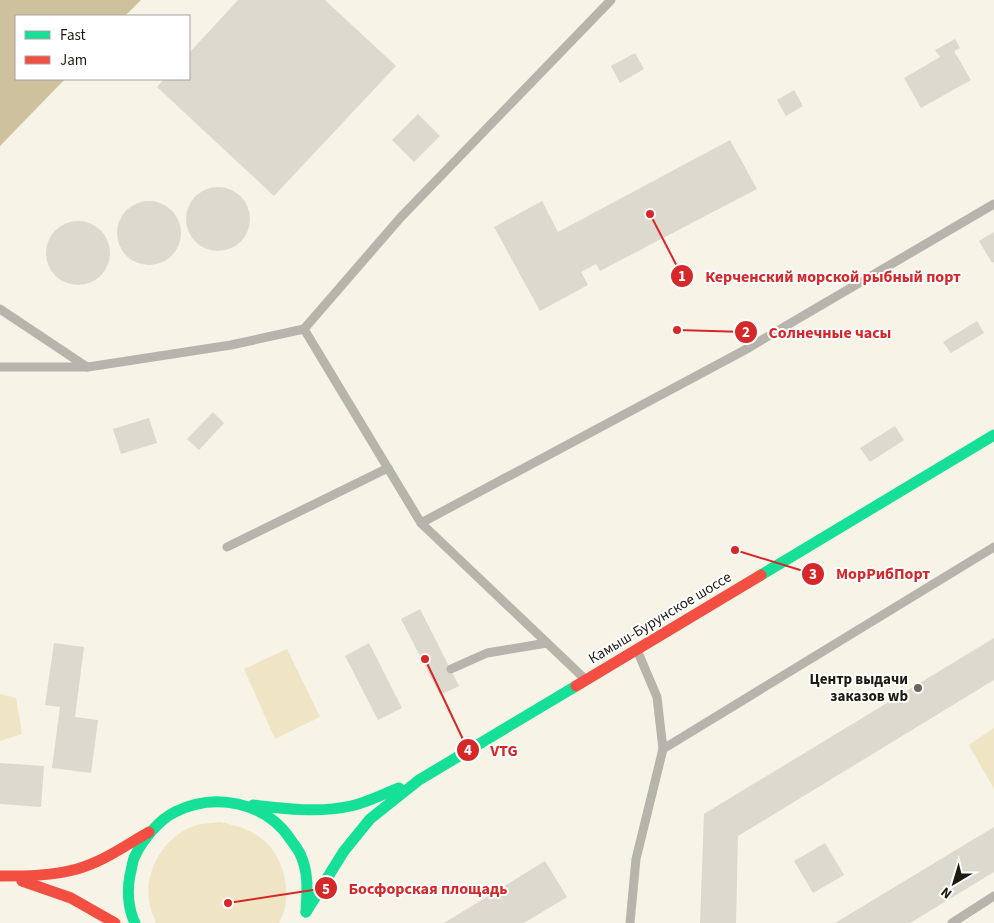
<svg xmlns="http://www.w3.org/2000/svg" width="994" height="923" font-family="'Source Sans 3',sans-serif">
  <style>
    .green { fill: #efe4c4 }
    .water { fill: #cec19d }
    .building { fill: #ddd9ce }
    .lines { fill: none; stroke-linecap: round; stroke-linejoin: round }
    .lane { stroke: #b7b4ac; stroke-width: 9 }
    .fast { stroke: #16e098; stroke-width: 11 }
    .jam { stroke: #f24e42; stroke-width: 11 }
    .poi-dot { fill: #6a665b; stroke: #fff; stroke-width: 2 }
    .labels { text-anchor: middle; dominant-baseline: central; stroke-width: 4; stroke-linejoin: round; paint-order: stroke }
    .street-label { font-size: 15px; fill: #1d1a10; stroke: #fff }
    .poi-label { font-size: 15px; font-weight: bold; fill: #1d1a10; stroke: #fff; text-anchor: end }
    .leader { fill: none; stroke: #d62828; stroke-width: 2 }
    .callout-dot { fill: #d62828; stroke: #fff; stroke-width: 2 }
    .mark-label { font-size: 15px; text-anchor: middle; font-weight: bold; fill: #fff }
    .callout-label { font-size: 16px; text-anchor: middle; font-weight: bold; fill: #d62828; stroke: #fff; stroke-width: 4; stroke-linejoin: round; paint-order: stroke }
  </style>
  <rect width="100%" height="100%" fill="#f8f3e7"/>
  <!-- green -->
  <g class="green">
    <polygon points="287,649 320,717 275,739 244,669"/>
    <polygon points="0,694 16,698 22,734 0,741"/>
    <polygon points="994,728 994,789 969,745"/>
    <path d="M220 822C235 825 248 829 260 837 285 855 294 897 279 923H156C153 916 150 908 149 901 144 869 166 834 197 825 204 823 213 823 220 822Z"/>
  </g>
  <!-- water -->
  <polygon class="water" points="0,0 141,0 125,16 16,16 16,79 65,79 0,146"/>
  <!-- building -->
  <g class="building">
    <polygon points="238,0 325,0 396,66 274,196 157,87 164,79 189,79 189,53"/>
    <polygon points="955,39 960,48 954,51 971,80 921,108 904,78 940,57 935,50"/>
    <polygon points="635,53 644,69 620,83 611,66"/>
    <polygon points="794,90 803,106 786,116 777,100"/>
    <polygon points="418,114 440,136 414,162 392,140"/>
    <polygon points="730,140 757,189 600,271 596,264 581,272 588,285 540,311 494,227 542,201 558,232"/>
    <circle cx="218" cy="219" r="32"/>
    <circle cx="149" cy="233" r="32"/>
    <circle cx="78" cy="253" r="32"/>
    <polygon points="994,232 994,262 992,263 979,241"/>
    <polygon points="977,321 984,333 951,353 943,342"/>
    <polygon points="213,412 224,423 199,450 187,439"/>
    <polygon points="149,418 157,443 121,454 113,429"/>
    <polygon points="895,426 904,440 870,462 860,448"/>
    <polygon points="420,609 459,686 440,695 401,619"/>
    <polygon points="994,638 994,680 738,836 736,923 700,923 704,814"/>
    <polygon points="54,643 84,647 75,717 98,720 91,773 52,768 60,707 45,705"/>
    <polygon points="369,643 402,708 378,720 345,656"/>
    <polygon points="0,763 44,766 41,807 0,804"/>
    <polygon points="994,827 994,872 910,923 835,923"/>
    <polygon points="825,843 844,875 813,893 794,861"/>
    <polygon points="545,861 567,897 524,923 444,923"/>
  </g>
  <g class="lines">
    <!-- lane -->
    <g class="lane">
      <polyline points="0,309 87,367"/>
      <polyline points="304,329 401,217 611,0"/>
      <polyline points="0,367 88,367 231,345 304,329 421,523 586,680"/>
      <polyline points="421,523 743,351 994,204"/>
      <polyline points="227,547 388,468"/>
      <polyline points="451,669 487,653 547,643"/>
      <polyline points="663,749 994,547"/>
      <polyline points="630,923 636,859 663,749 657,697 637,650"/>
      <polyline points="952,923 994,896"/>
    </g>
    <!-- fast -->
    <g class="fast">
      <polyline points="761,575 994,435"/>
      <path d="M253 805C285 809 319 813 351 806 368 802 383 794 399 788"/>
      <polyline points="306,912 344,851 370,819 419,780 576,686"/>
      <path d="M135 923C128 909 127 890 130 875 132 869 132 861 135 856 142 840 160 819 175 812 215 792 266 802 291 840 294 845 299 850 301 856 309 874 307 893 306 912"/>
    </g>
    <!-- jam -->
    <g class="jam">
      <polyline points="576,686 761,575"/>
      <path d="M0 876C26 876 52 876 77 869 103 862 126 845 149 832"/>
      <polyline points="22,881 71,898 115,923"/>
    </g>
  </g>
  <!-- markers -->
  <circle class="poi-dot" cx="918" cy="688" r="5"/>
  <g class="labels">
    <!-- street labels -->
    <g class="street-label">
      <text transform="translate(660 618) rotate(-31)">Камыш-Бурунское шоссе</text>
    </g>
    <!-- poi labels -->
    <g class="poi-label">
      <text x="908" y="679">Центр выдачи<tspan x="908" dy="17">заказов wb</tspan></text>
    </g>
  </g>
  <!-- callouts -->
  <path class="leader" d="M650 214L682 276M677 330L746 332M735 550L813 574M425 659L468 750M228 903L326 888"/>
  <g class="callout-dot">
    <circle cx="650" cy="214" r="5"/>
    <circle cx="677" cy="330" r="5"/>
    <circle cx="735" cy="550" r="5"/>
    <circle cx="425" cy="659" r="5"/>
    <circle cx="228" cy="903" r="5"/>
    <circle cx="682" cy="276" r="12"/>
    <circle cx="746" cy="332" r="12"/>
    <circle cx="813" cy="574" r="12"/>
    <circle cx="468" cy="750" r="12"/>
    <circle cx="326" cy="888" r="12"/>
  </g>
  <g class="mark-label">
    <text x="682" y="281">1</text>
    <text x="746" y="337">2</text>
    <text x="813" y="579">3</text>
    <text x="468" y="755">4</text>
    <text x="326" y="894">5</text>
  </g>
  <g class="callout-label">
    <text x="833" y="282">Керченский морской рыбный порт</text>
    <text x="830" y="338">Солнечные часы</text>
    <text x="883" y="579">МорРибПорт</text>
    <text x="504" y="756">VTG</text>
    <text x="428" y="894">Босфорская площадь</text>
  </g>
  <!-- legend -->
  <rect x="15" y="15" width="175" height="65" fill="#ffffff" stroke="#a5a39f"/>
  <rect x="25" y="31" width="25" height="8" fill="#16e098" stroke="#a5a39f"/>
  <text x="60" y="40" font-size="15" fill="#1d1a10">Fast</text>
  <rect x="25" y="56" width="25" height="8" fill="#f24e42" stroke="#a5a39f"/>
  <text x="60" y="65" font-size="15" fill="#1d1a10">Jam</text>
  <!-- north arrow -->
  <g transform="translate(954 883) rotate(218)" stroke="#ffffff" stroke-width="4" paint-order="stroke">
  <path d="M0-4L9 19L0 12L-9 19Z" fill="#1d1a10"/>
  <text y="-8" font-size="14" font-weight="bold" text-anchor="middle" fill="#1d1a10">N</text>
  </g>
</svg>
